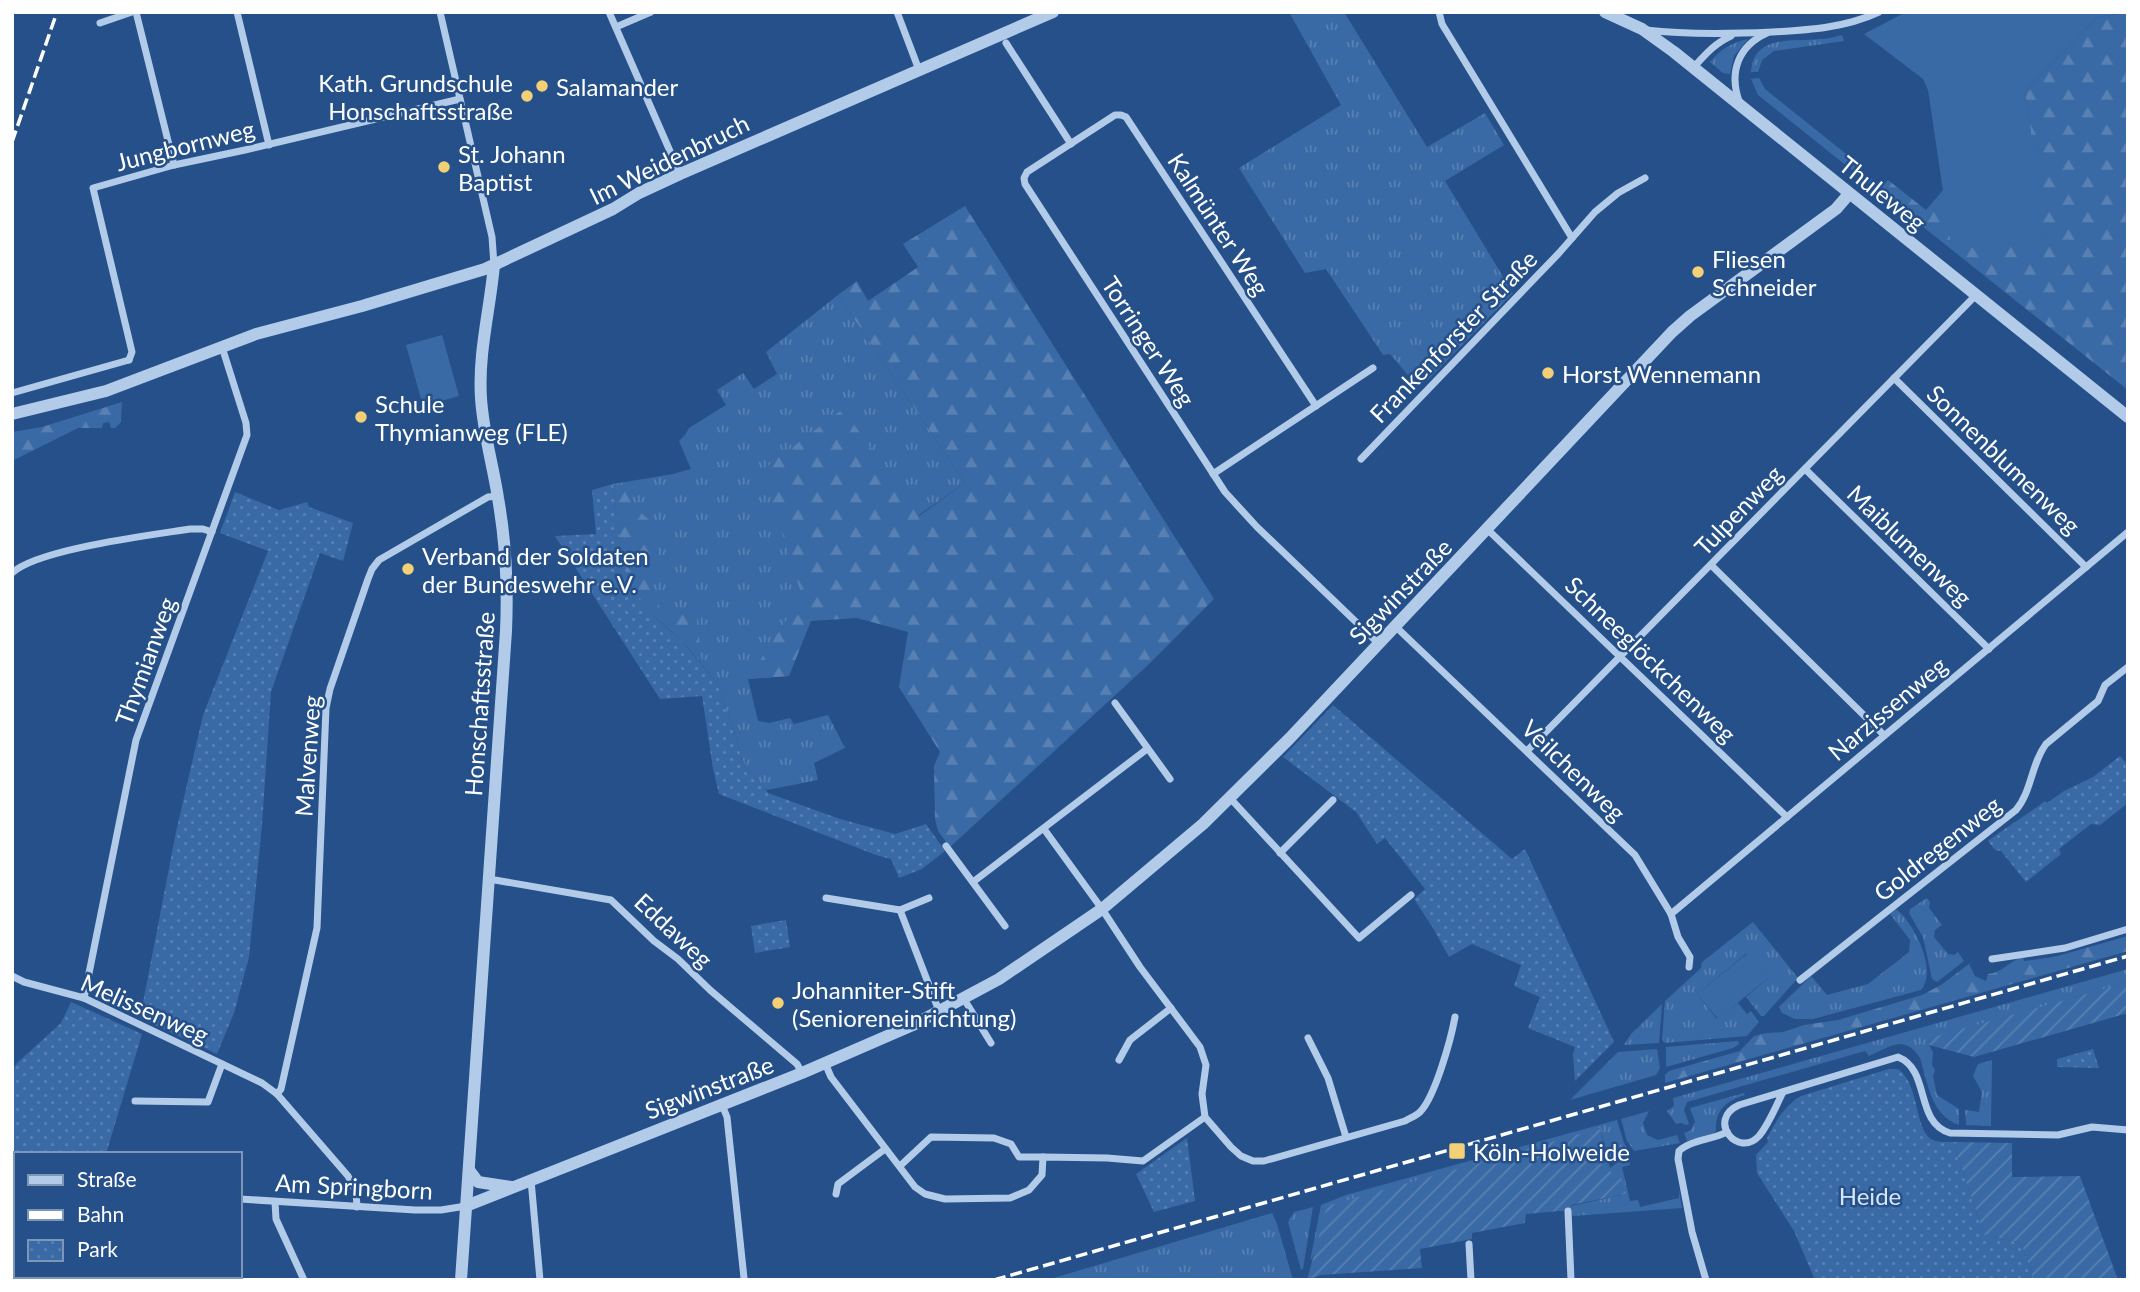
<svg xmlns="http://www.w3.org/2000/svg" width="2140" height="1292" font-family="Lato,sans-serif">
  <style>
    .grass { fill: url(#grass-tufts) }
    .forest { fill: url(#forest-firs) }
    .park { fill: url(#park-dots) }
    .garden { fill: url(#garden-furrows) }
    .pitch { fill: #3a6aa5 }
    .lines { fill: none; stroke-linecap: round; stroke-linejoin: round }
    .minor { stroke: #b2cbe9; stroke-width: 7 }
    .tertiary { stroke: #b2cbe9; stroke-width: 12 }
    .rail { stroke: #fff; stroke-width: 3.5; stroke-dasharray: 12 5; stroke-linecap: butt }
    .poi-dot { fill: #f3cf76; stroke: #255089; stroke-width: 2.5 }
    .labels { text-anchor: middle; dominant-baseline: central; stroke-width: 5; stroke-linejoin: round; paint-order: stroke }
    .poi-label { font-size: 24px; fill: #fff; stroke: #255089; text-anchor: start }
    .street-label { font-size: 24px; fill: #fff; stroke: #255089 }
    .park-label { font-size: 24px; fill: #d6e5f7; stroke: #255089 }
  </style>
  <defs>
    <pattern id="grass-tufts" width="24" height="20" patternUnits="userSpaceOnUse" patternTransform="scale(1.75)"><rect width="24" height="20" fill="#3a6aa5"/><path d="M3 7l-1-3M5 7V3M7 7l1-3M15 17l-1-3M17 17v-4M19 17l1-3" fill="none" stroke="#5880b2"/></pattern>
    <pattern id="forest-firs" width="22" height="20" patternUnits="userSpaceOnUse" patternTransform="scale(1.75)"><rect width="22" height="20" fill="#3a6aa5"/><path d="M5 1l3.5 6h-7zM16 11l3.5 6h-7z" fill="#5880b2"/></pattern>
    <pattern id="park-dots" width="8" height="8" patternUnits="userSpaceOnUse" patternTransform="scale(1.75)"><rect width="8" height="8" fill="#3a6aa5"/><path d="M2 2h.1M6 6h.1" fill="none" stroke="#5880b2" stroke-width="1.8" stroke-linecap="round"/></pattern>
    <pattern id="garden-furrows" width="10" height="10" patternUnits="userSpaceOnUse" patternTransform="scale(1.75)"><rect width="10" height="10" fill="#3a6aa5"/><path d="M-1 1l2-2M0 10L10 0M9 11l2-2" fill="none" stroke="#5880b2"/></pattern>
  </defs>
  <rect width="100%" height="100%" fill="#255089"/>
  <!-- grass -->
  <g class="grass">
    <polygon points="1289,12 1344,12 1427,147 1485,113 1504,145 1445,181 1513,293 1428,380 1412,380 1390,354 1383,355 1326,269 1305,273 1239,168 1341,105"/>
    <path d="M1842 35 1844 41 1774 51 1762 60 1758 72H1751C1754 34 1792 42 1820 39 1827 39 1835 37 1842 35Z"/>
    <path d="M1748 39 1734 56 1730 74 1723 73 1710 62C1721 49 1731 43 1748 39Z"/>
    <polygon points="1759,78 1765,89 1855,161 1856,167 1861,170 1858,175 1758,95 1751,79"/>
    <polygon points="838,295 965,483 802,596 789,676 748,679 758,721 769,723 790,718 794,724 828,715 845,748 814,763 818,780 767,790 754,780 747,772 717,683 627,572 620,542 613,484 673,474 691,469 679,441 685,435 689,428 726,405 717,390 743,373 754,389 777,374 766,352"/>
    <polygon points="1927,898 1930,902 1929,908 1942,925 1935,930 1934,937 1948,954 1954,955 1958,952 1964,961 1937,982 1932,979 1923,937 1909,913 1910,909"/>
    <path d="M1896 909C1914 923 1938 970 1921 990L1813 1019H1795L1782 1013 1779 1007 1811 976 1827 995 1868 984 1909 952 1910 940 1890 914Z"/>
    <polygon points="1753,922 1798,978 1764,1016 1761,1016 1746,997 1768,978 1747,953 1697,994 1717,1019 1738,1003 1747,1014 1751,1011 1759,1022 1747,1036 1665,1043 1662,1039 1665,1001 1701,968 1702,962"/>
    <path d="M2128 969V982L1930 1039 1929 1045 1933 1052 1932 1065 1935 1070 1933 1076 1937 1095 1959 1109V1125C1931 1115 1928 1084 1920 1058 1905 1034 1889 1047 1869 1056L1865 1051 1687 1102 1684 1110 1689 1124 1686 1125 1681 1123 1676 1124 1667 1111 1674 1106 1673 1098Z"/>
    <polygon points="1662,1004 1659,1043 1624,1045 1631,1034"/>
    <polygon points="1738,1041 1739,1044 1733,1048 1666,1067 1666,1047"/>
    <polygon points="1657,1049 1660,1068 1656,1075 1570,1100 1618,1052"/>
    <polygon points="1992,1060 1991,1126 1966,1125 1965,1110 1979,1112 1982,1092 1973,1076 1978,1064"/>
    <path d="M1744 1093 1745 1095C1726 1101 1715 1110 1716 1131L1711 1135 1687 1141 1684 1133 1690 1131 1695 1122 1690 1108Z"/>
    <polygon points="1649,1111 1643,1123 1647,1135 1658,1140 1677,1135 1680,1143 1634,1151 1627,1141 1621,1119"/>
    <polygon points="1617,1120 1624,1143 1629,1152 1609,1159 1600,1128 1323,1240 1310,1261 1321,1205 1346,1195"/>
    <polygon points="1628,1157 1630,1165 1622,1167 1630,1201 1638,1200 1640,1207 1679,1198 1679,1190 1682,1208 1572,1216 1571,1206 1626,1194 1611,1173 1610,1168 1622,1159"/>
    <polygon points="1313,1207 1303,1269 1301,1270 1288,1222 1294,1212"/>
    <polygon points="1272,1213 1277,1224 1293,1280 1047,1280"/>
  </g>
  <!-- forest -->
  <g class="forest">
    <polygon points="2128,12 2128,390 1868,183 1871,178 1882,187 1888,180 1926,210 1944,189 1951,245 2045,239 2025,91 2098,17"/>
    <polygon points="965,206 1214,599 1148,665 950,847 938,831 935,819 934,766 940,752 899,687 908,632 857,618 811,621 789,676 748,679 802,596 762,470 843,409 919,516 965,483 838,295 857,281 868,301 918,267 903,244"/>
    <polygon points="122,402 121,422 115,428 111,428 109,422 103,423 102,428 78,428 12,461 12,432 42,427"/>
    <path d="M614 489H630L633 506 648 519 659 557 647 577 663 615 695 605 702 663C696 656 690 649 684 643 668 627 650 615 637 596 618 565 619 524 614 489Z"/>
    <path d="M2128 936V951L1665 1083V1075L1669 1071 1740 1051 1754 1036 1766 1033 1783 1032 1804 1025 1838 1020 1922 995 1941 985 1969 964 1975 976 1986 981 1988 974C2002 973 2009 961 2023 957L2024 961 2054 957Z"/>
  </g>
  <!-- park -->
  <g class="park">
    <path d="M613 484 620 542 627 572 637 595 656 618 683 642 717 683 747 772C753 779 764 785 768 793L840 819 895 834 926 824 945 851 922 869 899 878 891 859 876 855 719 794 713 769 702 696 660 699 555 536 596 534 592 490Z"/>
    <polygon points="235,492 279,510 307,502 309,507 353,523 343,561 320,553 271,692 262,825 249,957 234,1013 217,1054 140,1018 176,832 203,715 268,551 220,533"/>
    <polygon points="1333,705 1512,859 1525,849 1614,1042 1575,1081 1573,1054 1575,1047 1528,1028 1540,997 1514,986 1521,965 1472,944 1449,957 1433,928 1414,899 1425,889 1385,838 1377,844 1356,812 1283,757"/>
    <path d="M2120 756 2126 763 2128 762V803L2100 825 2091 824 2059 849 2061 854 2026 882 2001 851 1995 850 1988 841C2007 826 2026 816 2045 801L2047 803 2064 791 2093 777Z"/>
    <polygon points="786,920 790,947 755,953 751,926"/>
    <polygon points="71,1002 142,1034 106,1154 16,1154 16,1198 12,1198 12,1070 17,1063 61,1023"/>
    <polygon points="2093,1049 2099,1068 2057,1067 2057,1059"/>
    <path d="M1889 1069H1898C1920 1085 1914 1127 1931 1139 1938 1143 1946 1142 1953 1142L1984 1235 2021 1243 2034 1280H1815L1794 1231 1757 1173 1756 1155 1768 1142 1767 1138C1776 1121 1784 1106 1801 1096Z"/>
    <polygon points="1187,1138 1195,1201 1154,1212 1136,1174"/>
  </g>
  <!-- garden -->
  <g class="garden">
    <polygon points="2128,982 2128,1013 1974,1057 1929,1045 1930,1038"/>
    <polygon points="1600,1128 1611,1172 1620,1175 1626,1194 1571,1205 1571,1210 1526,1214 1525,1223 1472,1233 1472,1239 1420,1249 1422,1268 1321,1275 1307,1280 1327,1206"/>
    <polygon points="1953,1142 2012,1143 2012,1177 2080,1176 2118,1280 2034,1280 2021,1243 1984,1235"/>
    <polygon points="16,1219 16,1276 111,1276 112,1280 12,1280 12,1220"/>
  </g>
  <!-- pitch -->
  <g class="pitch">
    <polygon points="1906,12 2128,12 2098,17 2025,91 2046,239 1957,250 1951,245 1928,90 1923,79 1864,34"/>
    <polygon points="442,335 459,396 423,406 406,345"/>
    <polygon points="1748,953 1768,978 1718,1019 1697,994"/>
  </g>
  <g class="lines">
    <!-- minor -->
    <g class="minor">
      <polyline points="136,12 174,165"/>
      <polyline points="237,12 269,145"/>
      <polyline points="440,12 492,237 494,265"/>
      <polyline points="609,12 680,174"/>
      <polyline points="897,12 919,70"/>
      <polyline points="1439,12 1442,24 1572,238"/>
      <polyline points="100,23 132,12"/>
      <polyline points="616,27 651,12"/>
      <path d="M1646 30C1688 35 1730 34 1772 32 1808 30 1845 28 1879 12"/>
      <polyline points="1006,43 1071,144"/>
      <path d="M1693 68C1705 55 1715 43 1731 36"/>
      <path d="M1739 101C1729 72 1738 46 1767 33"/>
      <polyline points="129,360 132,352 93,188 174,165 245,150 460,99"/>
      <polyline points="1894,378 2086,567"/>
      <polyline points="12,393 129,360"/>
      <polyline points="1316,406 1126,117 1121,115 1115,115 1027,172 1024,178 1025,184 1225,492 1257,527 1379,644"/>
      <polyline points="1361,459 1559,253 1595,212 1618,193 1645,178"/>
      <polyline points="1805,469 1989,649"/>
      <polyline points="1213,474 1373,368"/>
      <polyline points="1487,529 1787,817"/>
      <polyline points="1711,565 1884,735"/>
      <path d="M12 573C37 549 152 535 190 529H203L212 532"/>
      <polyline points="1395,626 1635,855 1671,914 1678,937 1690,957 1689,967"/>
      <polyline points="1115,703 1170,779"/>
      <polyline points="1527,751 1976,295"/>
      <polyline points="1230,798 1359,938 1411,895"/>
      <path d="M1044 829 1102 909 1140 967 1200 1047 1206 1065 1202 1094 1205 1117 1231 1147 1241 1156 1253 1161H1264L1405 1121C1410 1118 1416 1116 1420 1112 1435 1097 1451 1039 1455 1017"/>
      <polyline points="946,846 1005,926"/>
      <polyline points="1280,853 1333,800"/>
      <polyline points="489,879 611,900 654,941 678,959 710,990 797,1064 802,1073"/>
      <polyline points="973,882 1147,749"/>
      <polyline points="826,898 900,910 939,1011"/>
      <polyline points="900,910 929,898"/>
      <polyline points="1671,914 2128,532"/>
      <polyline points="1992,959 2065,948 2128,929"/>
      <polyline points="12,976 24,982 84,998 262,1083 277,1094 348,1176 356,1192 357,1207"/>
      <path d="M1800 980 2016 810C2032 791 2031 764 2046 744L2098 701 2105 685 2128 667"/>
      <polyline points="84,998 136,740 247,435 246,423 222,347"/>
      <polyline points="964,999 991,1043"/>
      <polyline points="1308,1038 1328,1078 1346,1137"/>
      <polyline points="1119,1060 1130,1040 1171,1008"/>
      <polyline points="825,1063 831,1077 915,1187 925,1194 945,1199 1010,1198 1029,1190 1042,1175 1043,1157 1107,1158 1143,1161 1205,1117"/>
      <path d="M1783 1092C1776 1106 1769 1124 1759 1136 1738 1159 1706 1120 1739 1105L1898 1057C1931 1070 1914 1122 1950 1133L2058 1135 2092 1127 2128 1130"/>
      <polyline points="277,1094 281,1089 317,928 326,708 330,689 368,579 372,569 379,560 488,497 498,496"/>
      <polyline points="135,1101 208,1102 222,1064"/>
      <polyline points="722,1105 727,1117 744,1278"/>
      <polyline points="900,1166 931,1137 994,1138 1011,1144 1019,1157 1043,1157"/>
      <polyline points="531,1180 540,1280"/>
      <polyline points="836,1194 838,1184 885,1149"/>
      <polyline points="240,1199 415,1210 441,1210 466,1206"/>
      <polyline points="275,1202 276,1219 304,1280"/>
      <polyline points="12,1208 16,1207"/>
      <polyline points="1568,1211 1571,1280"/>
      <polyline points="1469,1244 1471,1280"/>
      <polyline points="193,1276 195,1280"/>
      <path d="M1706 1280 1692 1232 1678 1159 1679 1151C1690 1140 1712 1140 1727 1132"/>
    </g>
    <!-- tertiary -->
    <g class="tertiary">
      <polyline points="1605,12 1642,29 1674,52 2128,417"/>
      <polyline points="12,414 106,391 256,334 362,306 485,269 613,209 639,193 680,174 1053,12"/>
      <polyline points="469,1170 478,1182 511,1187"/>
      <polyline points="466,1206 802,1073 915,1024 999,979 1102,909 1203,824 1289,739 1672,332 1690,316 1836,209 1849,194"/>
      <path d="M461 1280 506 631C508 586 506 543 498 498 493 465 483 432 481 398 478 353 490 310 494 265"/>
    </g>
    <!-- rail -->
    <g class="rail">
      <polyline points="12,142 57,12"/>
      <polyline points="994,1280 2128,956"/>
    </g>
  </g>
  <!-- markers -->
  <g class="poi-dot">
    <circle cx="542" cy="86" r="7"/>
    <circle cx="527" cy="96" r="7"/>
    <circle cx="444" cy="167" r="7"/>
    <circle cx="1698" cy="272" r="7"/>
    <circle cx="1548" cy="373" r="7"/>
    <circle cx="361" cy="417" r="7"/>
    <circle cx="408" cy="569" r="7"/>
    <circle cx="778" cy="1003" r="7"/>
    <rect x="1448" y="1142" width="18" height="18" rx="3.5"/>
  </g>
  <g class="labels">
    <!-- poi labels -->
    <g class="poi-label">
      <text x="513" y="82" text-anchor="end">Kath. Grundschule<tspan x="513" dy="28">Honschaftsstraße</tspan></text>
      <text x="556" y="86">Salamander</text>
      <text x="458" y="153">St. Johann<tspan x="458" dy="28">Baptist</tspan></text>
      <text x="1712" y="258">Fliesen<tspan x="1712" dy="28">Schneider</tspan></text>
      <text x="1562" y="373">Horst Wennemann</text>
      <text x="375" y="403">Schule<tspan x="375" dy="28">Thymianweg (FLE)</tspan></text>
      <text x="422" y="555">Verband der Soldaten<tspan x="422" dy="28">der Bundeswehr e.V.</tspan></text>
      <text x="792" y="989">Johanniter-Stift<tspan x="792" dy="28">(Senioreneinrichtung)</tspan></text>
      <text x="1473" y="1151">Köln-Holweide</text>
    </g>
    <!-- street labels -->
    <g class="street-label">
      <text transform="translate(185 145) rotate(-14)">Jungbornweg</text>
      <text transform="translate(669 159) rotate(-26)">Im Weidenbruch</text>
      <text transform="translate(1883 193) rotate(39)">Thuleweg</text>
      <text transform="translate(1219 224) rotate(57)">Kalmünter Weg</text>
      <text transform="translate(1453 336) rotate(-46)">Frankenforster Straße</text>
      <text transform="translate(1149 341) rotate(57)">Torringer Weg</text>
      <text transform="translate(2004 459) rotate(44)">Sonnenblumenweg</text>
      <text transform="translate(1738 510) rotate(-46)">Tulpenweg</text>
      <text transform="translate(1910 545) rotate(44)">Maiblumenweg</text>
      <text transform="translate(1400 591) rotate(-46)">Sigwinstraße</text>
      <text transform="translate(1651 659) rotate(44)">Schneeglöckchenweg</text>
      <text transform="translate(145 661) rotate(-70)">Thymianweg</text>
      <text transform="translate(479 704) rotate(-86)">Honschaftsstraße</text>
      <text transform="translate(1887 708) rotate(-40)">Narzissenweg</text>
      <text transform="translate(307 756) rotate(-86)">Malvenweg</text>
      <text transform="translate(1574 770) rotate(44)">Veilchenweg</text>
      <text transform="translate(1937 848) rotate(-38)">Goldregenweg</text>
      <text transform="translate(674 930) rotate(43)">Eddaweg</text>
      <text transform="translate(145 1008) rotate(24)">Melissenweg</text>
      <text transform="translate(709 1087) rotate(-21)">Sigwinstraße</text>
      <text transform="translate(354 1186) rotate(3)">Am Springborn</text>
    </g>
    <!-- park labels -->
    <g class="park-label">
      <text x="1870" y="1195">Heide</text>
    </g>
  </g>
  <!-- border -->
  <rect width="2140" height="1292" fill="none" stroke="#ffffff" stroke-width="28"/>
  <!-- legend -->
  <rect x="14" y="1152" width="228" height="126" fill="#255089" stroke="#7c96b8" stroke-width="2"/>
  <rect x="28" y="1175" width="35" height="10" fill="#b2cbe9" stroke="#7c96b8" stroke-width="2"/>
  <text x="77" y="1187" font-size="21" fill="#ffffff">Straße</text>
  <rect x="28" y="1210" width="35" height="10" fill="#ffffff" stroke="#7c96b8" stroke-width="2"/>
  <text x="77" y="1222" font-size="21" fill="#ffffff">Bahn</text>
  <rect x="28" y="1240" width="35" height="21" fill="url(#park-dots)" stroke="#7c96b8" stroke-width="2"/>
  <text x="77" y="1257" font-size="21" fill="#ffffff">Park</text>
</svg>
